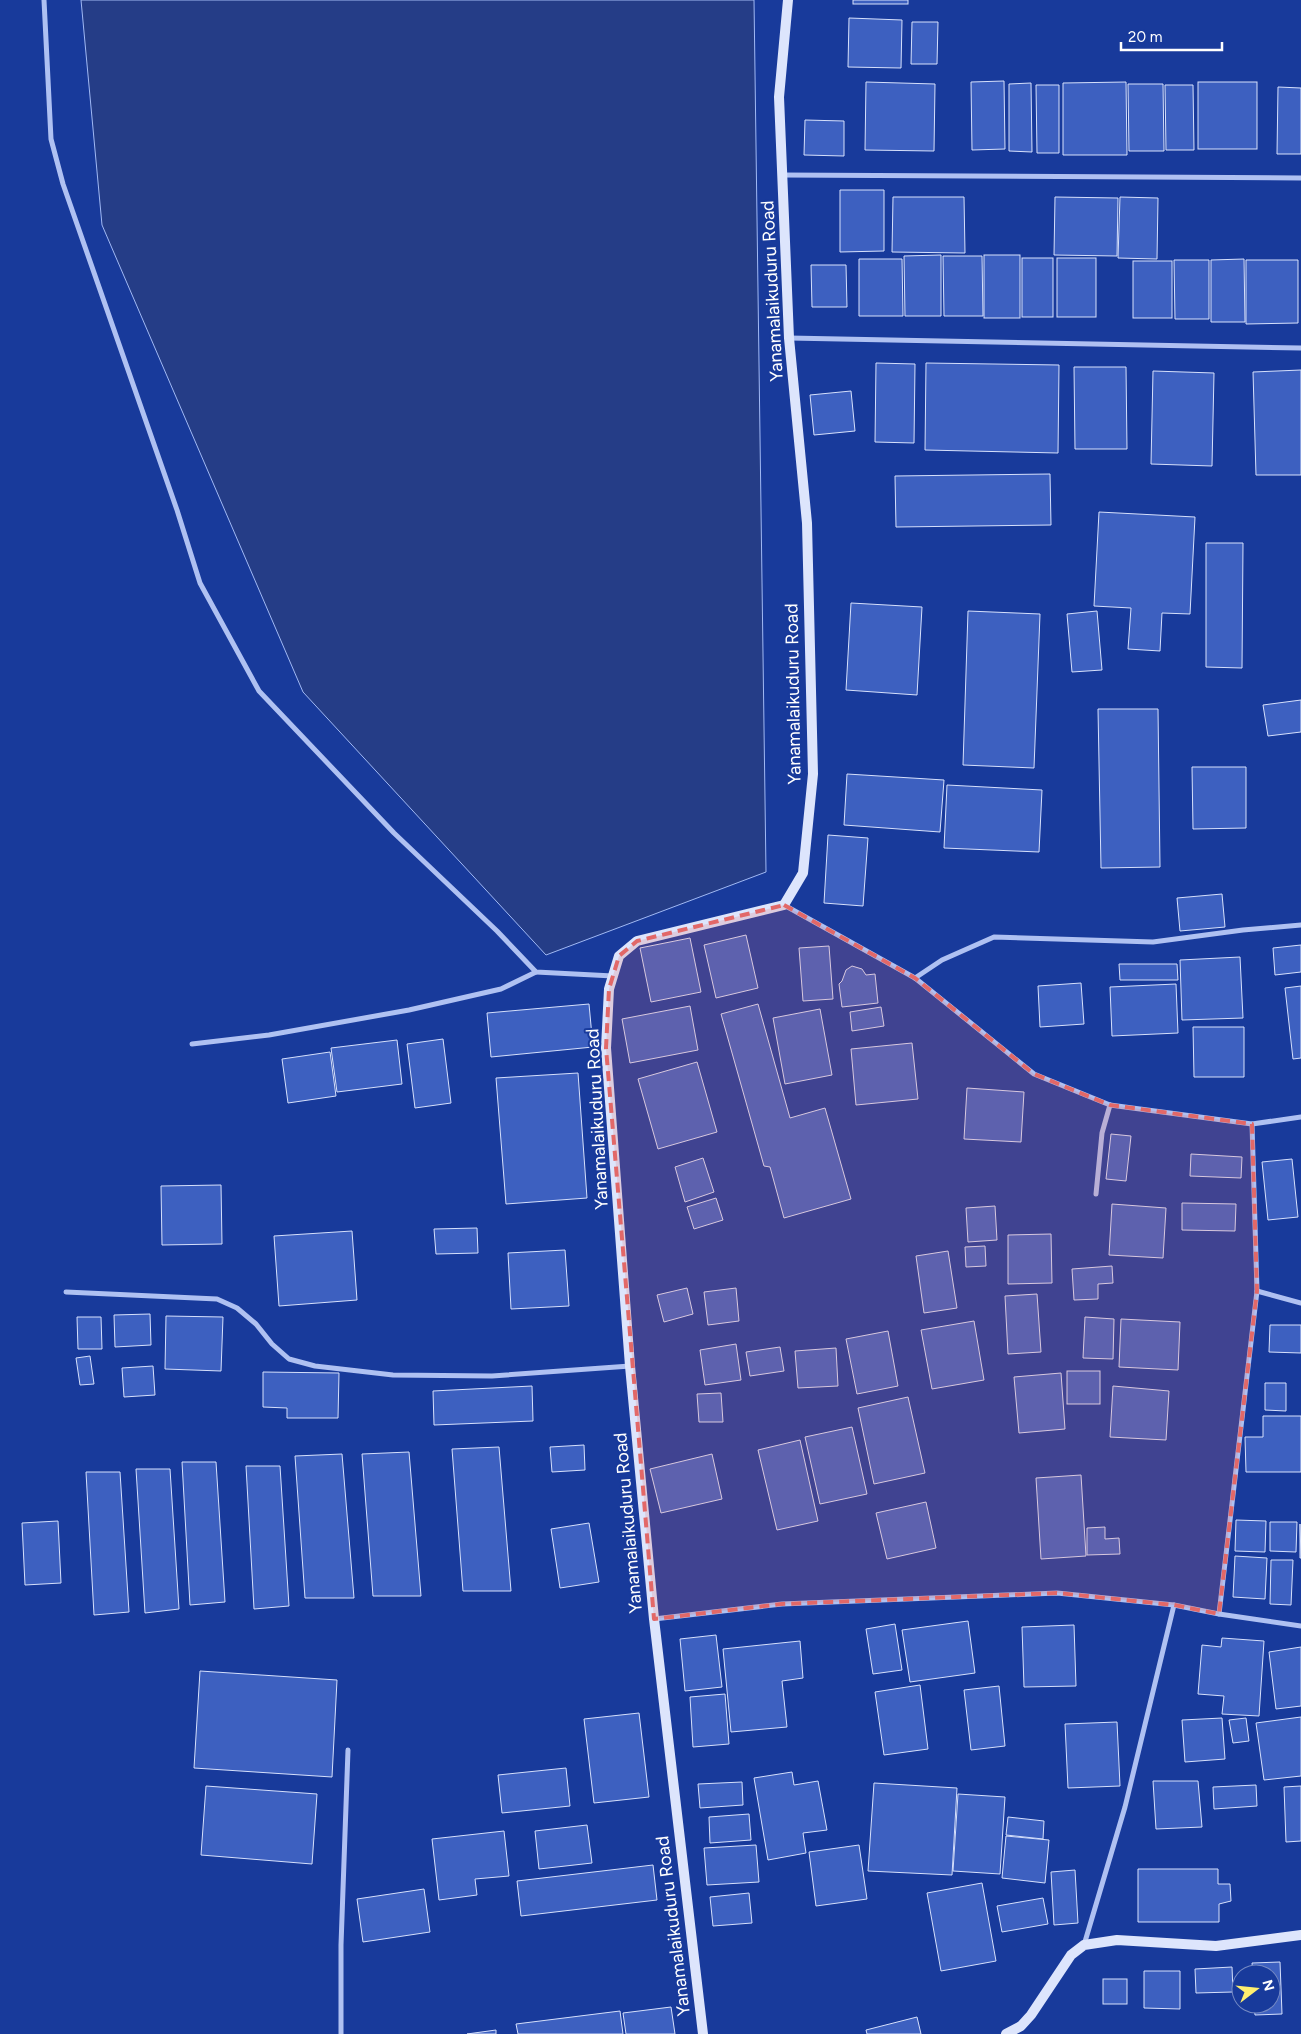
<svg xmlns="http://www.w3.org/2000/svg" width="1301" height="2034" font-family="Figtree,sans-serif">
  <style>
    .water { fill: #253d87; stroke: #a1b9f4 }
    .building { fill: #3d60c0; stroke: #d6e0fc }
    .lines { fill: none; stroke-linecap: round; stroke-linejoin: round }
    .street { stroke: #afc1f2; stroke-width: 5 }
    .secondary { stroke: #dde5fc; stroke-width: 10 }
    .marked { fill: #e26868; fill-opacity: 0.2; stroke: #e26868; stroke-width: 4; stroke-dasharray: 10 6; stroke-linejoin: round }
    .labels { text-anchor: middle; dominant-baseline: central; stroke-width: 4; stroke-linejoin: round; paint-order: stroke }
    .street-label { font-size: 18px; fill: #fff; stroke: #183a9b }
  </style>
  <rect width="100%" height="100%" fill="#183a9b"/>
  <!-- water -->
  <polygon class="water" points="81,0 754,0 766,872 546,955 303,692 102,225"/>
  <!-- building -->
  <g class="building">
    <rect x="853" y="0" width="55" height="4"/>
    <polygon points="849,18 902,20 901,68 848,67"/>
    <polygon points="912,22 938,22 937,64 911,64"/>
    <polygon points="1004,81 1005,149 972,150 971,82"/>
    <polygon points="866,82 935,84 934,151 865,150"/>
    <polygon points="1126,82 1127,155 1063,155 1063,83"/>
    <rect x="1198" y="82" width="59" height="67"/>
    <polygon points="1031,83 1032,152 1009,151 1009,84"/>
    <polygon points="1128,84 1163,84 1164,151 1129,151"/>
    <polygon points="1036,85 1059,85 1059,153 1037,153"/>
    <polygon points="1165,85 1193,85 1194,150 1166,150"/>
    <polygon points="1278,87 1301,88 1301,154 1277,154"/>
    <polygon points="805,120 844,121 844,156 804,155"/>
    <polygon points="840,190 884,190 884,251 840,252"/>
    <polygon points="893,197 964,197 965,253 892,252"/>
    <polygon points="1055,197 1118,198 1117,256 1054,255"/>
    <polygon points="1120,197 1158,198 1157,259 1118,258"/>
    <polygon points="941,255 941,316 905,316 904,256"/>
    <rect x="984" y="255" width="36" height="63"/>
    <polygon points="943,256 982,256 983,316 944,316"/>
    <rect x="1022" y="258" width="31" height="59"/>
    <rect x="1057" y="258" width="39" height="59"/>
    <polygon points="859,259 902,259 903,316 859,316"/>
    <polygon points="1244,259 1245,322 1211,322 1211,260"/>
    <polygon points="1174,260 1209,260 1209,319 1175,319"/>
    <polygon points="1246,260 1298,260 1298,323 1246,324"/>
    <rect x="1133" y="261" width="39" height="57"/>
    <polygon points="811,265 846,265 847,307 812,307"/>
    <polygon points="876,363 915,364 914,443 875,442"/>
    <polygon points="926,363 1059,365 1058,453 925,450"/>
    <polygon points="1074,367 1126,367 1127,449 1075,449"/>
    <polygon points="1301,370 1301,475 1256,475 1253,372"/>
    <polygon points="1153,371 1214,373 1212,466 1151,464"/>
    <polygon points="851,391 855,431 814,435 810,395"/>
    <polygon points="1050,474 1051,525 896,527 895,476"/>
    <polygon points="1099,512 1195,517 1190,614 1162,613 1160,651 1128,649 1131,608 1094,606"/>
    <polygon points="1206,543 1243,543 1242,668 1206,667"/>
    <polygon points="851,603 922,607 917,695 846,690"/>
    <polygon points="968,611 1040,614 1034,768 963,765"/>
    <polygon points="1097,611 1102,670 1072,672 1067,614"/>
    <polygon points="1301,700 1301,732 1268,736 1263,705"/>
    <polygon points="1098,709 1158,709 1160,867 1101,868"/>
    <polygon points="1192,767 1246,767 1246,828 1193,829"/>
    <polygon points="847,774 944,780 940,832 844,825"/>
    <polygon points="947,785 1042,790 1039,852 944,848"/>
    <polygon points="828,835 868,838 863,906 824,903"/>
    <polygon points="1222,894 1225,927 1180,931 1177,898"/>
    <polygon points="746,935 758,988 716,998 704,945"/>
    <polygon points="690,938 701,992 651,1002 640,948"/>
    <polygon points="1301,945 1301,972 1275,975 1273,948"/>
    <polygon points="829,946 833,999 803,1001 799,948"/>
    <polygon points="1240,957 1243,1018 1182,1020 1180,960"/>
    <polygon points="1119,964 1177,964 1178,980 1120,980"/>
    <polygon points="852,966 862,969 866,975 875,974 878,1003 842,1007 839,984 842,981 846,970"/>
    <polygon points="1081,983 1084,1024 1040,1027 1038,986"/>
    <polygon points="1176,984 1178,1033 1112,1036 1110,987"/>
    <polygon points="1301,986 1301,1058 1293,1059 1285,988"/>
    <polygon points="589,1004 593,1047 491,1057 487,1013"/>
    <polygon points="758,1004 790,1118 825,1108 851,1199 784,1218 770,1167 764,1166 721,1014"/>
    <polygon points="690,1006 698,1050 630,1063 622,1019"/>
    <polygon points="881,1007 884,1026 852,1031 850,1012"/>
    <polygon points="820,1009 832,1075 785,1084 773,1018"/>
    <polygon points="1193,1027 1244,1027 1244,1077 1194,1077"/>
    <polygon points="443,1039 451,1103 415,1108 407,1044"/>
    <polygon points="397,1040 402,1084 337,1092 331,1048"/>
    <polygon points="912,1043 918,1099 856,1105 851,1049"/>
    <polygon points="330,1052 336,1096 288,1103 282,1059"/>
    <polygon points="697,1062 717,1132 658,1149 638,1079"/>
    <polygon points="578,1073 587,1198 506,1204 496,1078"/>
    <polygon points="967,1088 1024,1092 1021,1142 964,1139"/>
    <polygon points="1111,1134 1131,1136 1126,1181 1106,1179"/>
    <polygon points="1191,1154 1242,1157 1241,1178 1190,1176"/>
    <polygon points="703,1158 714,1192 685,1202 675,1167"/>
    <polygon points="1292,1159 1298,1217 1268,1220 1262,1162"/>
    <polygon points="221,1185 222,1244 162,1245 161,1186"/>
    <polygon points="716,1198 723,1220 694,1229 687,1207"/>
    <polygon points="1182,1203 1236,1204 1235,1231 1182,1230"/>
    <polygon points="1112,1204 1166,1208 1163,1258 1109,1255"/>
    <polygon points="995,1206 997,1240 968,1242 966,1208"/>
    <polygon points="477,1228 478,1253 436,1254 434,1229"/>
    <polygon points="352,1231 357,1300 279,1306 274,1236"/>
    <polygon points="1051,1234 1052,1283 1008,1284 1008,1235"/>
    <polygon points="985,1246 986,1266 966,1267 965,1247"/>
    <polygon points="565,1250 569,1306 511,1309 508,1253"/>
    <polygon points="948,1251 957,1308 924,1313 916,1256"/>
    <polygon points="1112,1266 1113,1283 1098,1284 1098,1299 1074,1300 1072,1269"/>
    <polygon points="687,1288 693,1314 664,1322 657,1295"/>
    <polygon points="736,1288 739,1321 708,1325 704,1292"/>
    <polygon points="1037,1294 1041,1352 1008,1354 1005,1296"/>
    <polygon points="150,1314 151,1345 115,1347 114,1315"/>
    <polygon points="166,1316 223,1317 221,1371 165,1369"/>
    <polygon points="77,1317 101,1317 102,1349 78,1349"/>
    <polygon points="1085,1317 1114,1319 1113,1359 1083,1358"/>
    <polygon points="1121,1319 1180,1322 1178,1370 1119,1367"/>
    <polygon points="974,1321 984,1380 932,1389 921,1330"/>
    <polygon points="1270,1325 1301,1325 1301,1353 1269,1352"/>
    <polygon points="888,1331 898,1386 857,1394 846,1339"/>
    <polygon points="736,1344 741,1380 705,1385 700,1350"/>
    <polygon points="780,1347 784,1371 750,1376 746,1352"/>
    <polygon points="836,1348 838,1386 798,1388 795,1351"/>
    <polygon points="90,1356 94,1384 80,1385 76,1358"/>
    <polygon points="153,1366 155,1395 124,1397 122,1368"/>
    <rect x="1067" y="1371" width="33" height="33"/>
    <polygon points="263,1372 339,1373 338,1418 287,1418 287,1408 263,1407"/>
    <polygon points="1061,1373 1065,1429 1019,1433 1014,1377"/>
    <polygon points="1265,1383 1286,1383 1286,1411 1265,1410"/>
    <polygon points="532,1386 533,1421 434,1425 433,1391"/>
    <polygon points="1113,1386 1169,1391 1166,1440 1110,1437"/>
    <polygon points="721,1393 723,1422 699,1422 697,1394"/>
    <polygon points="908,1397 925,1473 874,1484 858,1408"/>
    <polygon points="1263,1416 1301,1416 1301,1472 1246,1472 1245,1437 1263,1437"/>
    <polygon points="852,1427 867,1494 820,1504 805,1437"/>
    <polygon points="800,1440 818,1521 777,1530 758,1450"/>
    <polygon points="584,1445 585,1470 552,1472 550,1447"/>
    <polygon points="499,1447 511,1591 463,1591 452,1449"/>
    <polygon points="409,1452 421,1596 373,1596 362,1454"/>
    <polygon points="342,1454 354,1598 305,1598 295,1456"/>
    <polygon points="712,1454 722,1499 661,1513 650,1469"/>
    <polygon points="182,1462 216,1462 225,1602 190,1605"/>
    <polygon points="246,1466 280,1466 289,1606 254,1609"/>
    <polygon points="136,1469 170,1469 179,1609 145,1613"/>
    <polygon points="86,1472 120,1472 129,1612 94,1615"/>
    <polygon points="1081,1475 1086,1556 1041,1559 1036,1478"/>
    <polygon points="926,1502 936,1548 887,1559 876,1513"/>
    <polygon points="1236,1520 1266,1521 1265,1552 1235,1551"/>
    <polygon points="58,1521 61,1583 25,1585 22,1523"/>
    <polygon points="1270,1522 1297,1522 1296,1552 1270,1551"/>
    <polygon points="589,1523 599,1582 560,1588 551,1529"/>
    <polygon points="1300,1524 1301,1558 1300,1558"/>
    <polygon points="1105,1527 1105,1539 1119,1538 1120,1554 1087,1555 1087,1528"/>
    <polygon points="1235,1556 1267,1558 1265,1599 1233,1597"/>
    <polygon points="1271,1560 1293,1560 1291,1605 1270,1604"/>
    <polygon points="968,1621 975,1673 910,1682 902,1630"/>
    <polygon points="895,1624 902,1670 873,1674 866,1629"/>
    <polygon points="1074,1625 1076,1686 1024,1687 1022,1627"/>
    <polygon points="716,1635 722,1687 685,1691 680,1639"/>
    <polygon points="1222,1638 1264,1641 1259,1716 1222,1714 1224,1696 1198,1694 1202,1645 1221,1647"/>
    <polygon points="800,1641 803,1678 782,1681 787,1727 731,1732 723,1649"/>
    <polygon points="1301,1647 1301,1706 1276,1709 1269,1652"/>
    <polygon points="200,1671 337,1680 332,1777 194,1768"/>
    <polygon points="920,1685 928,1749 884,1755 875,1692"/>
    <polygon points="999,1686 1005,1746 971,1750 964,1690"/>
    <polygon points="725,1694 729,1744 693,1747 690,1697"/>
    <polygon points="639,1713 649,1797 594,1803 584,1719"/>
    <polygon points="1301,1717 1301,1776 1264,1780 1256,1723"/>
    <polygon points="1222,1718 1225,1759 1185,1762 1182,1720"/>
    <polygon points="1246,1718 1249,1741 1233,1743 1229,1720"/>
    <polygon points="1117,1722 1120,1786 1068,1788 1065,1724"/>
    <polygon points="566,1768 570,1806 502,1813 498,1775"/>
    <polygon points="792,1772 794,1785 818,1781 827,1830 803,1833 806,1853 768,1860 754,1778"/>
    <polygon points="1153,1781 1198,1781 1202,1827 1156,1829"/>
    <polygon points="742,1782 743,1805 700,1808 698,1784"/>
    <polygon points="874,1783 957,1788 952,1875 868,1871"/>
    <polygon points="1256,1785 1257,1806 1214,1809 1213,1787"/>
    <polygon points="206,1786 317,1794 312,1864 201,1855"/>
    <polygon points="1301,1786 1301,1841 1286,1842 1284,1787"/>
    <polygon points="958,1794 1005,1797 1000,1874 953,1871"/>
    <polygon points="749,1814 751,1840 710,1843 709,1817"/>
    <polygon points="1008,1817 1044,1821 1043,1839 1006,1835"/>
    <polygon points="587,1825 592,1863 539,1869 535,1831"/>
    <polygon points="504,1831 509,1876 475,1879 477,1895 439,1900 432,1839"/>
    <polygon points="1006,1836 1049,1840 1045,1883 1002,1878"/>
    <polygon points="756,1845 759,1882 707,1885 704,1848"/>
    <polygon points="859,1845 867,1899 816,1906 809,1852"/>
    <polygon points="653,1865 657,1900 521,1916 517,1881"/>
    <polygon points="1138,1869 1218,1869 1218,1884 1230,1884 1231,1901 1219,1904 1219,1922 1138,1922"/>
    <polygon points="1075,1870 1078,1923 1054,1925 1051,1872"/>
    <polygon points="982,1883 996,1961 941,1971 927,1893"/>
    <polygon points="424,1889 430,1932 363,1942 357,1899"/>
    <polygon points="749,1893 752,1923 713,1926 710,1897"/>
    <polygon points="1043,1898 1048,1924 1002,1932 997,1906"/>
    <polygon points="1280,1962 1282,2014 1255,2015 1254,2004 1271,2004 1271,1974 1253,1974 1252,1963"/>
    <polygon points="1232,1967 1233,1992 1196,1993 1195,1969"/>
    <polygon points="1144,1971 1180,1971 1180,2009 1144,2008"/>
    <rect x="1103" y="1979" width="24" height="25"/>
    <polygon points="671,2007 675,2034 626,2034 623,2013"/>
    <polygon points="620,2011 623,2034 518,2034 516,2024"/>
    <polygon points="917,2017 921,2034 867,2034 866,2030"/>
    <polygon points="496,2030 496,2034 467,2034"/>
  </g>
  <g class="lines">
    <!-- street -->
    <g class="street">
      <polyline points="44,0 51,139 63,184 177,510 200,583 259,691 394,833 497,931 536,972 613,976"/>
      <polyline points="782,175 1301,178"/>
      <polyline points="789,338 1301,348"/>
      <polyline points="784,905 915,978 1034,1074 1110,1105 1252,1124 1301,1117"/>
      <polyline points="915,978 942,960 994,937 1153,942 1243,930 1301,925"/>
      <polyline points="192,1044 269,1035 409,1010 501,989 536,972"/>
      <polyline points="1096,1194 1102,1133 1110,1105"/>
      <polyline points="1257,1291 1301,1303"/>
      <polyline points="66,1292 217,1299 237,1308 256,1324 272,1344 289,1359 315,1366 393,1375 492,1376 630,1366"/>
      <polyline points="1219,1614 1257,1291 1252,1124"/>
      <polyline points="654,1619 782,1604 1057,1593 1174,1605"/>
      <polyline points="1084,1945 1125,1807 1174,1605 1219,1614 1301,1626"/>
      <polyline points="341,2034 341,1945 348,1750"/>
    </g>
    <!-- secondary -->
    <g class="secondary">
      <polyline points="703,2034 654,1619 630,1366 606,1048 609,989 619,956 637,941 784,905 803,873 813,774 807,523 789,338 779,97 788,0"/>
      <polyline points="1006,2034 1021,2026 1031,2015 1071,1955 1084,1945 1117,1940 1216,1946 1301,1935"/>
    </g>
  </g>
  <!-- marked area -->
  <path class="marked" d="M784 905 915 978 1034 1074 1110 1105 1252 1124 1257 1291 1219 1614 1174 1605 1057 1593 782 1604 654 1619 606 1048 609 989 619 956 637 941Z"/>
  <g class="labels">
    <!-- street labels -->
    <g class="street-label">
      <text transform="translate(772 291) rotate(-93)">Yanamalaikuduru Road</text>
      <text transform="translate(793 694) rotate(-91)">Yanamalaikuduru Road</text>
      <text transform="translate(597 1119) rotate(-93)">Yanamalaikuduru Road</text>
      <text transform="translate(628 1523) rotate(-95)">Yanamalaikuduru Road</text>
      <text transform="translate(673 1926) rotate(-97)">Yanamalaikuduru Road</text>
    </g>
  </g>
  <!-- north arrow -->
  <g transform="translate(1256 1989) rotate(74)"><circle r="24" fill="#183a9b" stroke="#7489c3"/>
  <path d="M0-4L9 19L0 12L-9 19Z" fill="#ffef6f"/>
  <text y="-8" font-size="14" font-weight="bold" text-anchor="middle" fill="#ffffff">N</text>
  </g>
  <!-- scale -->
  <path d="M1121 42v8h101v-8" fill="none" stroke="#ffffff" stroke-width="2.5"/>
  <text x="1128" y="42" font-size="15" fill="#ffffff" stroke="#183a9b" stroke-width="4" paint-order="stroke">20 m</text>
</svg>
